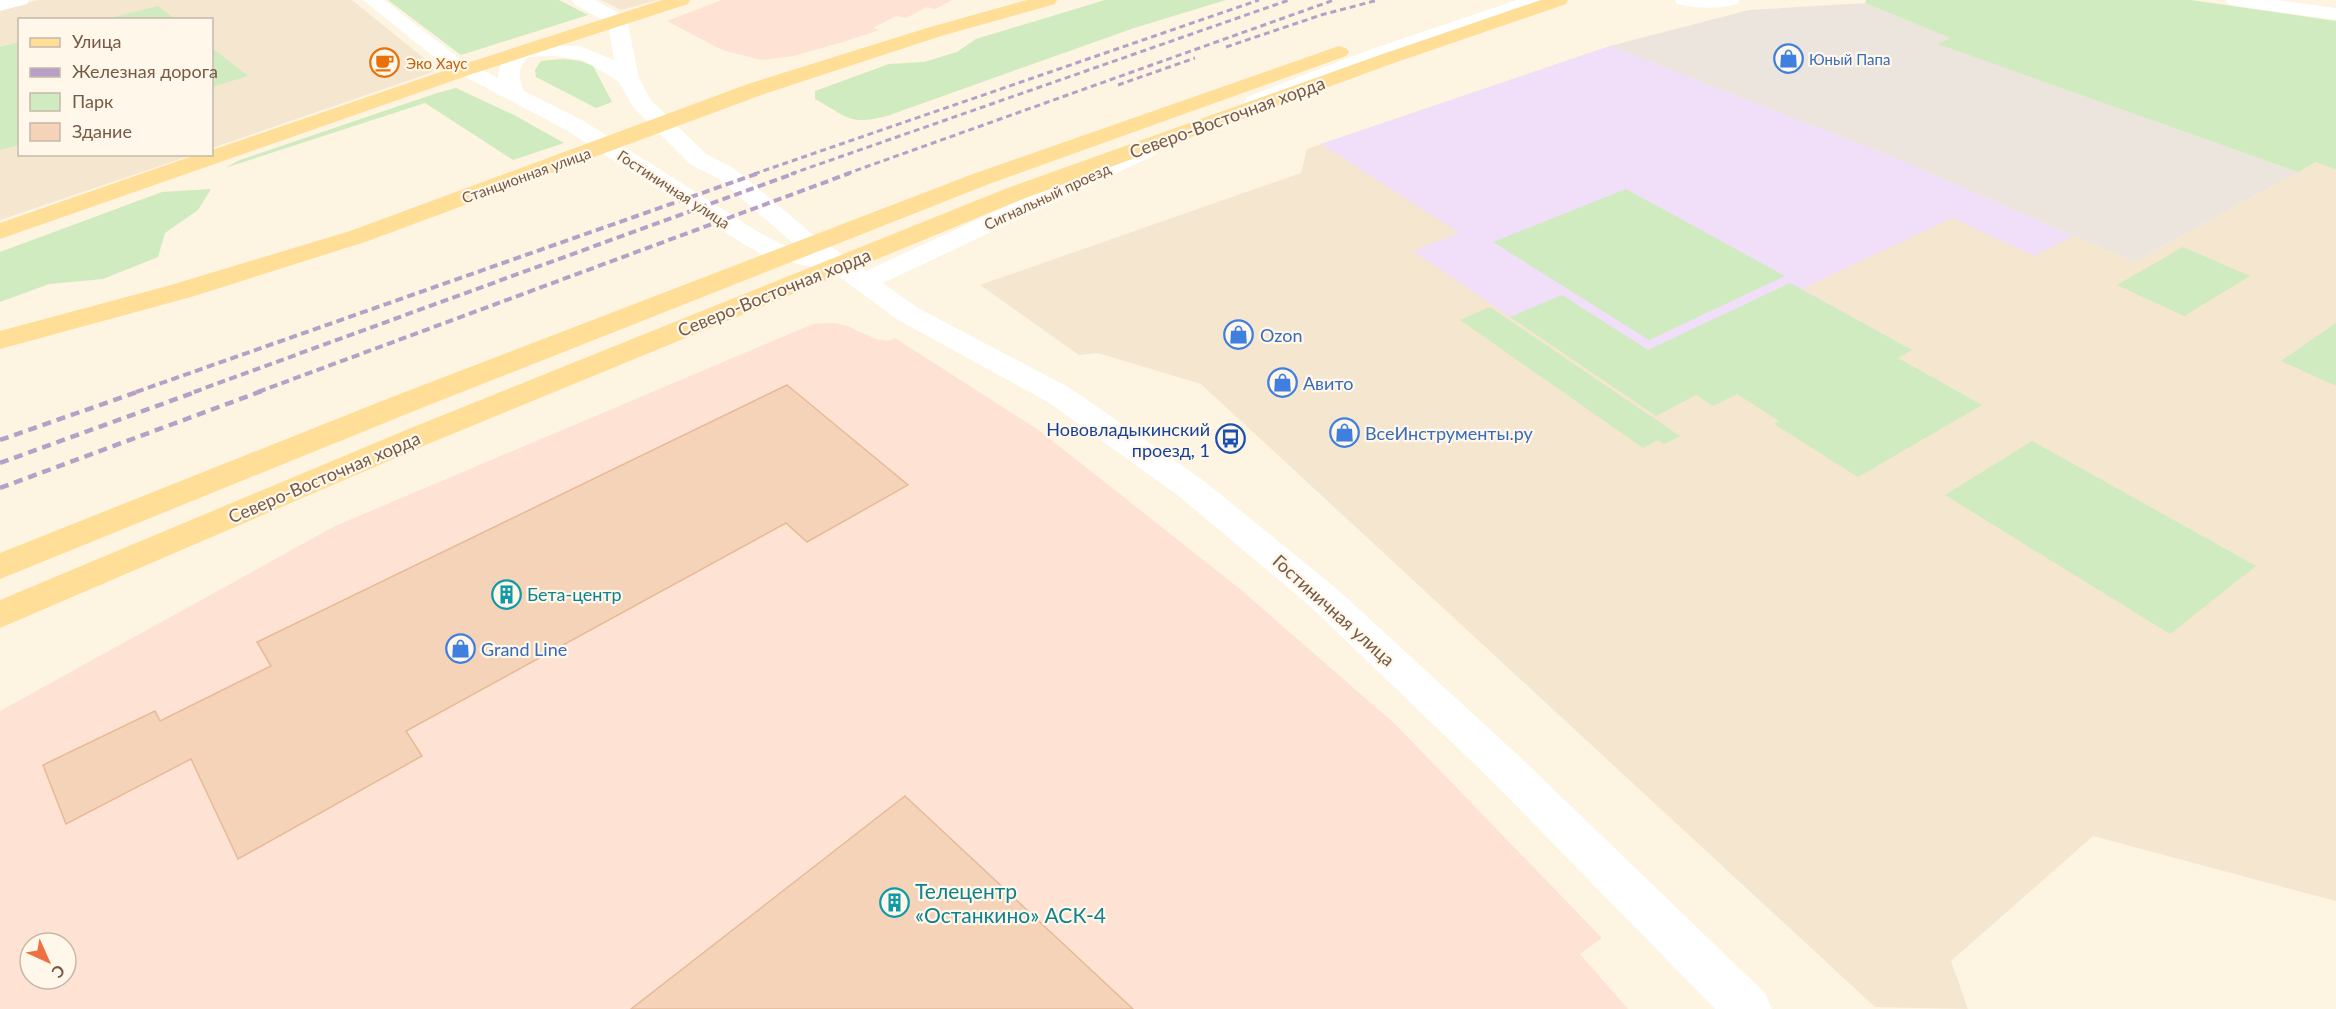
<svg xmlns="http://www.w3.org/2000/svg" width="2336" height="1009" font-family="Lato,sans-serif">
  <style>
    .residential { fill: #f5e6cf }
    .commercial { fill: #fee3d4; fill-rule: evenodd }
    .industrial { fill: #ece5dd }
    .education { fill: #f1def9 }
    .green { fill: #cfebbf }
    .building { fill: #f4d3b8; stroke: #e7ba97; stroke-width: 1.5 }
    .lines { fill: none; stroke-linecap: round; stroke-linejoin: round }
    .minor { fill: #fff; fill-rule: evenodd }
    .major { fill: #ffde97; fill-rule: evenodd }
    .rail-far2 { stroke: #b7a0c7; stroke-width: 3; stroke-dasharray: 6 4; stroke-linecap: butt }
    .rail-far1 { stroke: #b7a0c7; stroke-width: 4; stroke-dasharray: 8 4.5; stroke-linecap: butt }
    .rail { stroke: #b7a0c7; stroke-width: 4.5; stroke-dasharray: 9 6; stroke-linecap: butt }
    .labels { text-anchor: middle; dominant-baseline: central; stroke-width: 4.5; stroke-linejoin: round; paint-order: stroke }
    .far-shop-label { font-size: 15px; fill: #366cbe; stroke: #fff7e9; text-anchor: start }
    .far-food-label { font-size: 15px; fill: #c56008; stroke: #fff7e9; text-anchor: start }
    .far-street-label { font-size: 15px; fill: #765a47; stroke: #fff7e9 }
    .street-label { font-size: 18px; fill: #765a47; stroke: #fff7e9 }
    .shop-label { font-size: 18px; fill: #366cbe; stroke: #fff7e9; text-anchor: start }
    .transit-label { font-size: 18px; fill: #164399; stroke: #fff7e9; text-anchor: end }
    .culture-label { font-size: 18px; fill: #0d838f; stroke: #fff7e9; text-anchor: start }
    .near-culture-label { font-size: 21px; fill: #0d838f; stroke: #fff7e9; text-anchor: start }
  </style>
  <rect width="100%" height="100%" fill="#fdf4e1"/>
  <!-- residential -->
  <g class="residential">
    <polygon points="38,0 352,0 436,68 430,73 212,148 212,20 20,20 20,154 192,155 0,220 0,10"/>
    <polygon points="601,0 658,0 621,10"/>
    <polygon points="1610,46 1898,159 2134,262 2316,162 2336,170 2336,901 2093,836 1951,961 1968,1009 1875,1007 1201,384 1098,353 1079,355 980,285 1301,173 1307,149"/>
  </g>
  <!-- commercial -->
  <g class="commercial">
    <polygon points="722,0 952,0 935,9 927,7 906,18 896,16 873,28 880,30 843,42 793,56 762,60 722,50 667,21"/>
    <path d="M835 323 847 326 876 339 888 341 895 338 1040 431 1240 589 1395 724 1602 938 1580 954 1628 1009H0V711L335 526 813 324ZM30 943H66V979H30Z"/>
  </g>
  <!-- industrial -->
  <polygon class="industrial" points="1865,3 1950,38 1939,44 2298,172 2134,262 1898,159 1610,46 1749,10"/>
  <!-- education -->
  <polygon class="education" points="1610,46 1898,159 2073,236 2034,256 1952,218 1802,289 1912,350 1780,421 1737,394 1713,406 1696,395 1656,416 1413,251 1459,233 1321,144"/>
  <!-- green -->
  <g class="green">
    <polygon points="388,0 559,0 588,15 461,55"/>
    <path d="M1105 0H1226L1134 28 887 116C847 126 847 116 815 99V91L889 64 924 62 957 52 976 39Z"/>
    <polygon points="1866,0 2191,0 2336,21 2336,170 2316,162 2298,172 1938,44 1950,38 1865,3"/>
    <polygon points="158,6 175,19 106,19"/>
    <polygon points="19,42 19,145 0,150 0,47"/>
    <polygon points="212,48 248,76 212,87"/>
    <polygon points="563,59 580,61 593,66 612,102 596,108 536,77 535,70 541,61"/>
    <polygon points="456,88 514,115 564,143 513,160 425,103 225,168 240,160 437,93"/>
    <polygon points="211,189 198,210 165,233 158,257 103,279 49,284 0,302 0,252 162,192"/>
    <polygon points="1626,189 1785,276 1649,340 1493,242"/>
    <polygon points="2183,247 2250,276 2184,316 2117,285"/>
    <polygon points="1790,283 1912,350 1898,358 1982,405 1858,477 1774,424 1779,421 1737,394 1713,406 1696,395 1656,416 1510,317 1562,295 1648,350"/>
    <polygon points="1490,307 1680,436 1664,444 1658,440 1643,448 1460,320"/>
    <polygon points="2336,323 2336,386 2281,361"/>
    <polygon points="2032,441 2256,566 2170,634 1945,495"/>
  </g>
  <!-- building -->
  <g class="building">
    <polygon points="787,385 908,485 807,542 786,523 406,731 422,756 238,859 191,759 66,824 43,765 155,711 160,721 271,666 257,642"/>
    <polygon points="905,796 1133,1009 631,1009"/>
  </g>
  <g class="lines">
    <!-- minor -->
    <g class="minor">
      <polygon points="0,0 29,0 27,4 0,11"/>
      <path d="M363 0H384L459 58 498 78C498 63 509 48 523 45L579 46 614 60 608 23 574 4 572 0H595L624 16 627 20 639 78 650 99 706 154 735 169 811 233 866 271 1139 145 1147 143 1155 145 1159 150 1155 155 883 283 918 308 1070 388 1204 481 1337 589 1520 757 1765 993 1772 1009H1715L1492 781 1311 607 1180 497 1048 402 898 320 826 267 819 269 763 255 742 243 566 130 445 66ZM554 56 583 60 619 82 633 107 690 164 719 179 800 249 781 244 760 233 582 120 524 91C518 77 517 68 529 57Z"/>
      <polygon points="1517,0 1545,0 1543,4 1380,59 1263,107 1255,109 1247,107 1244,102 1247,97 1366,51"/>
      <path d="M1675 0H1740L1738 4C1719 9 1696 9 1677 4Z"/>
      <polygon points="2226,0 2276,0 2336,8 2336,20 2235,6 2228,4"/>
    </g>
    <!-- major -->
    <g class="major">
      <polygon points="662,0 690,0 688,4 472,74 0,239 0,223 198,154 212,154 212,150 458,66"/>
      <polygon points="1027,0 1057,0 1055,4 941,36 764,94 368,241 191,297 0,349 0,331 171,285 350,231 748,84 927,28"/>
      <polygon points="1541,0 1568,0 1566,4 1391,64 1023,199 428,444 0,628 0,600 406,430 1005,189 1377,56"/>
      <polygon points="1339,46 1346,48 1349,52 1346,56 989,184 414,411 0,579 0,553 392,397 973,174"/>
    </g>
    <!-- rail-far2 -->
    <g class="rail-far2">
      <polyline points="1226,47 1321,15 1378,0"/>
      <polyline points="1118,85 1195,58"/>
      <polyline points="754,174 1259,0"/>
      <polyline points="791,174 1289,0"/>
      <polyline points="846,174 1334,0"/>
    </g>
    <!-- rail-far1 -->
    <g class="rail-far1">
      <polyline points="136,392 759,173"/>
      <polyline points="194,392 795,173"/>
      <polyline points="258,392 850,173"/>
    </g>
    <!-- rail -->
    <g class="rail">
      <polyline points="0,440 140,391"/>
      <polyline points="0,463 198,391"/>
      <polyline points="0,488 262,391"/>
    </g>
  </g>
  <!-- icons -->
  <defs>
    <symbol id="shop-ring" viewBox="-11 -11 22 22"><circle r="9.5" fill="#fff7e9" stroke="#3f7fe0" stroke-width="1.5"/><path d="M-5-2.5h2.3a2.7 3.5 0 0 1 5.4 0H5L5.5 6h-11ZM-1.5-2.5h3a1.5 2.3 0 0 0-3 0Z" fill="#3f7fe0"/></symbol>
    <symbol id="cafe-ring" viewBox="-11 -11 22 22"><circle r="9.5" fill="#fff7e9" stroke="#e8710a" stroke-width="1.5"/><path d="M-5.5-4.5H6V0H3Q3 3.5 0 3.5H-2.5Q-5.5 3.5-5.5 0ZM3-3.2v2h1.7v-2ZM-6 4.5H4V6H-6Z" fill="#e8710a"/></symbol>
    <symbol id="bus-ring" viewBox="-11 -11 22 22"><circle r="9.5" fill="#fff7e9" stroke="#1a4fb4" stroke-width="1.5"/><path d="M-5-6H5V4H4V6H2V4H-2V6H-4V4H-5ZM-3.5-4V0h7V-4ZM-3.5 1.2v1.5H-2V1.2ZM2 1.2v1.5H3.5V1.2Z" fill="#1a4fb4"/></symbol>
    <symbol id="building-ring" viewBox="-11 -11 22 22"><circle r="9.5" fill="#fff7e9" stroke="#0f9aa8" stroke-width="1.5"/><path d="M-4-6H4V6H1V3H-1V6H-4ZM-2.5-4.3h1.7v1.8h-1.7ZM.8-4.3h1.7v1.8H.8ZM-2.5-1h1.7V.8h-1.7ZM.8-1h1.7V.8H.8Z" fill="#0f9aa8"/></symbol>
  </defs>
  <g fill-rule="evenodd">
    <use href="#shop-ring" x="1772" y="42" width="33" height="33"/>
    <use href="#cafe-ring" x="368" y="46" width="33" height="33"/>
    <use href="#shop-ring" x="1222" y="318" width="33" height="33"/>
    <use href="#shop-ring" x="1266" y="366" width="33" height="33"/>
    <use href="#shop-ring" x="1328" y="416" width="33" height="33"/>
    <use href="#bus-ring" x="1214" y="422" width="33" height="33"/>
    <use href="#building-ring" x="490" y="578" width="33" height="33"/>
    <use href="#shop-ring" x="444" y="632" width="33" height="33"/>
    <use href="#building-ring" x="878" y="886" width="33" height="33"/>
  </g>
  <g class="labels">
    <!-- far-shop labels -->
    <g class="far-shop-label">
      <text x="1809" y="59">Юный Папа</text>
    </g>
    <!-- far-food labels -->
    <g class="far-food-label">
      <text x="406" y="63">Эко Хаус</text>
    </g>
    <!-- far-street labels -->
    <g class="far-street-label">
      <text transform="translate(526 175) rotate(-20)">Станционная улица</text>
      <text transform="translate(674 189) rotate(33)">Гостиничная улица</text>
      <text transform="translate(1047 196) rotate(-25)">Сигнальный проезд</text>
    </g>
    <!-- street labels -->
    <g class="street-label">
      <text transform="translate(1227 117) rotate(-20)">Северо-Восточная хорда</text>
      <text transform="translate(774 292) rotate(-22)">Северо-Восточная хорда</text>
      <text transform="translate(324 477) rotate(-23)">Северо-Восточная хорда</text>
      <text transform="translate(1334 610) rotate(42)">Гостиничная улица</text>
    </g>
    <!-- shop labels -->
    <g class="shop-label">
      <text x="1260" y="335">Ozon</text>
      <text x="1303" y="383">Авито</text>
      <text x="1365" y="433">ВсеИнструменты.ру</text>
      <text x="481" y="649">Grand Line</text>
    </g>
    <!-- transit labels -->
    <g class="transit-label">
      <text x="1210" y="429">Нововладыкинский<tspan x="1210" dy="21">проезд, 1</tspan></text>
    </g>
    <!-- culture labels -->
    <g class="culture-label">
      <text x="527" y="594">Бета-центр</text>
    </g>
    <!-- near-culture labels -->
    <g class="near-culture-label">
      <text x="915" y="890">Телецентр<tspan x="915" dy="24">«Останкино» АСК-4</tspan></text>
    </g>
  </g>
  <!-- legend -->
  <rect x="18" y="18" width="195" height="138" fill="#fff7e9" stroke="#c8b8a8" stroke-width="1.5"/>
  <rect x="30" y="38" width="30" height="9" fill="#ffde97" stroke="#c8b8a8" stroke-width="1.5"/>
  <text x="72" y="48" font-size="18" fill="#765a47">Улица</text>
  <rect x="30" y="68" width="30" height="9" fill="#b7a0c7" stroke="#c8b8a8" stroke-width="1.5"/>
  <text x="72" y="78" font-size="18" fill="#765a47">Железная дорога</text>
  <rect x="30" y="93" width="30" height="18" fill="#cfebbf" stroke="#c8b8a8" stroke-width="1.5"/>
  <text x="72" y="108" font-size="18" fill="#765a47">Парк</text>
  <rect x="30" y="123" width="30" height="18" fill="#f4d3b8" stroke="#c8b8a8" stroke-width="1.5"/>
  <text x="72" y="138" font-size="18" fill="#765a47">Здание</text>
  <!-- north arrow -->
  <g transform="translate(48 961) rotate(135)"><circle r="28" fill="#fff7e9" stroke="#c8b8a8" stroke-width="1.5"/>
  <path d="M0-4.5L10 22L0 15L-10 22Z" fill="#ee7040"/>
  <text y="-9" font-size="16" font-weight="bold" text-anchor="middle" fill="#765a47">С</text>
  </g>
</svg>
